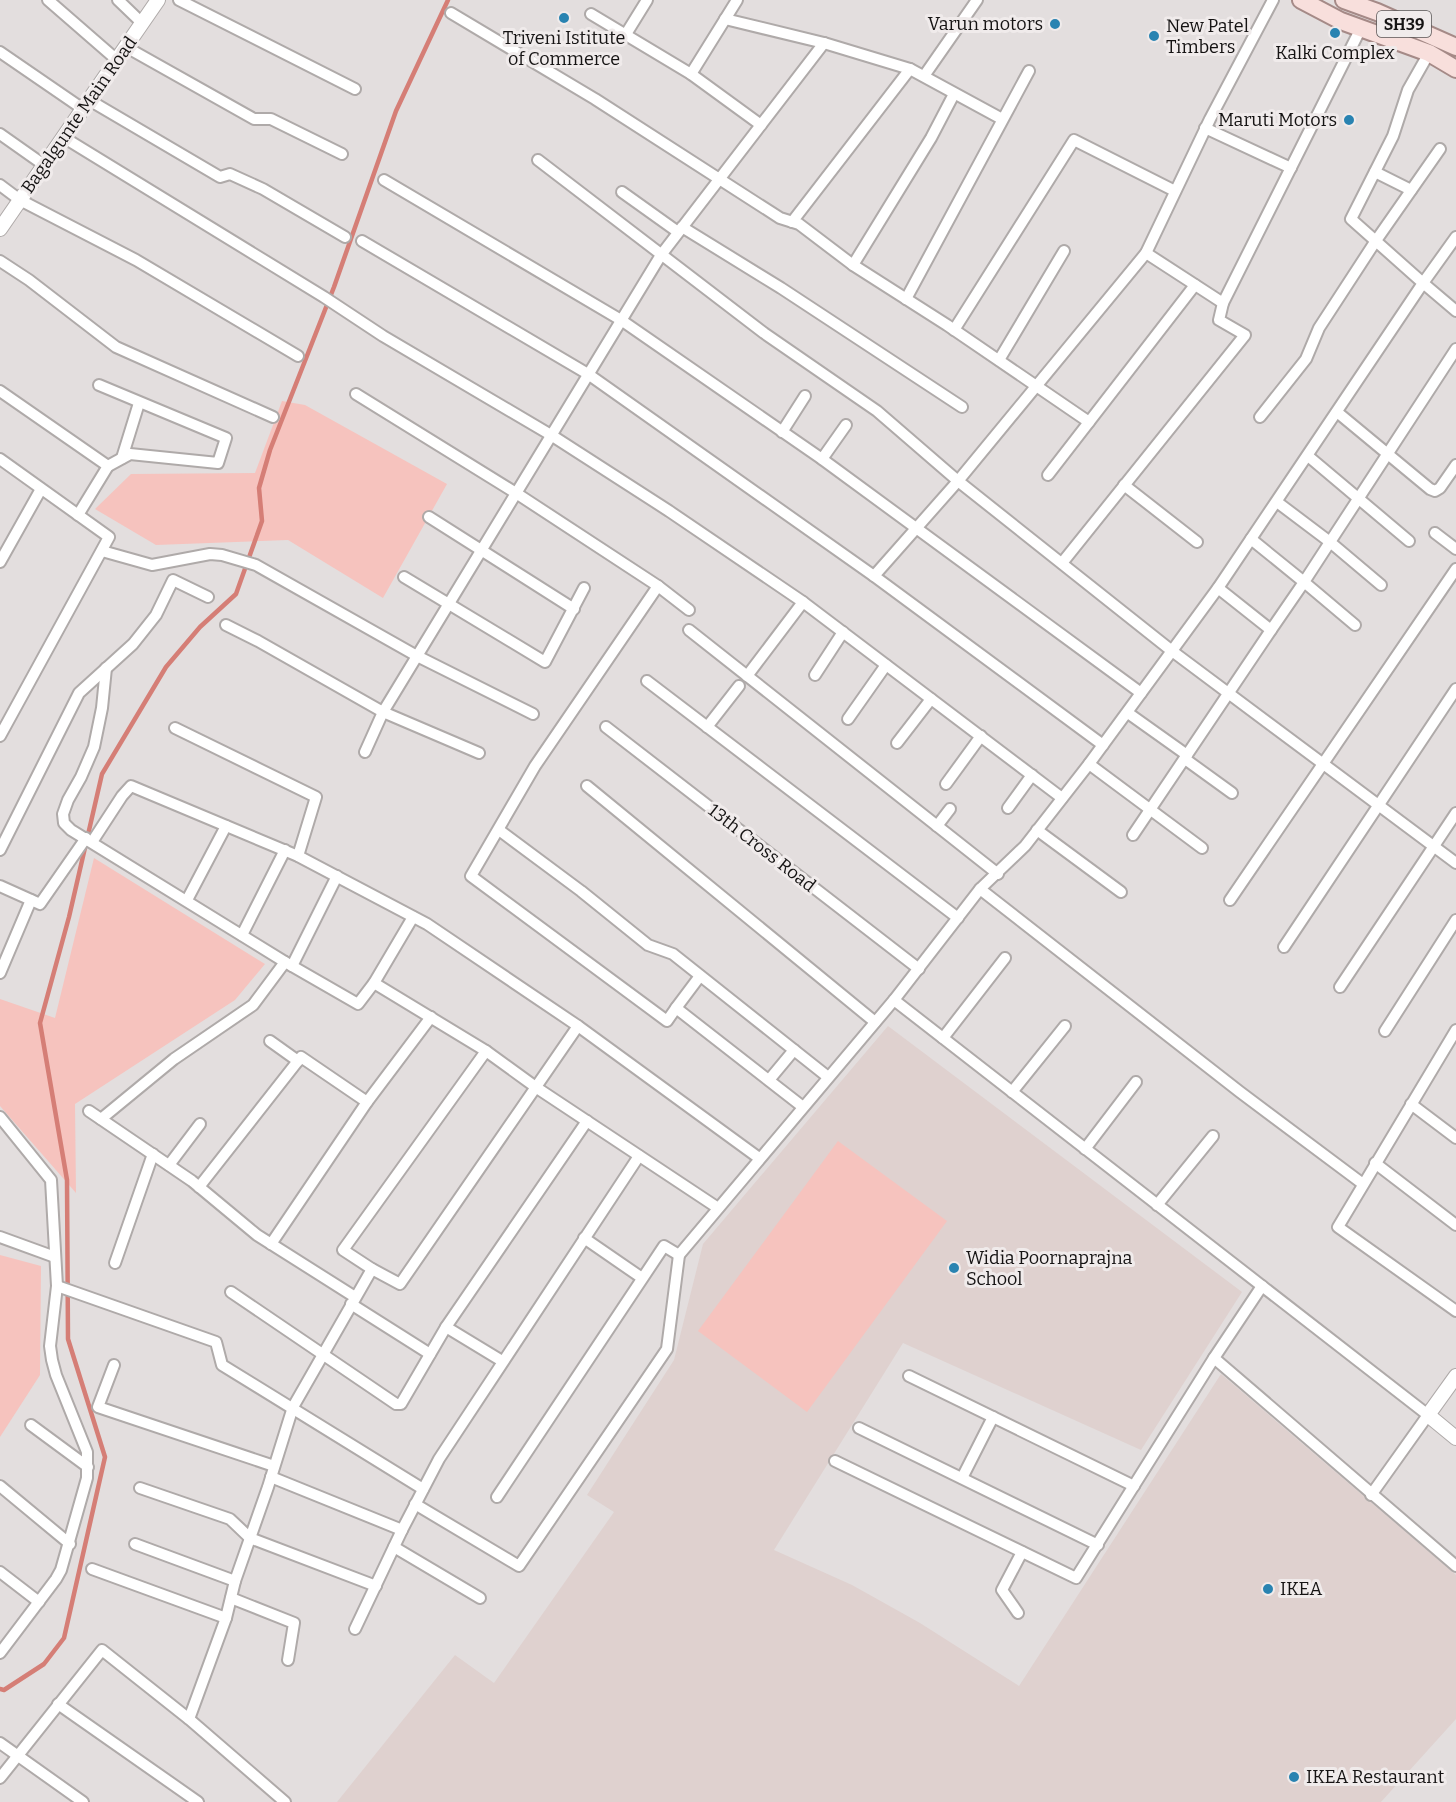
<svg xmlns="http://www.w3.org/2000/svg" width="1456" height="1802" font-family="Bitter,serif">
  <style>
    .built { fill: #dfd1cf }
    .green { fill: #f6c3be }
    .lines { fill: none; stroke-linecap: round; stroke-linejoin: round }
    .stream { stroke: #d57e76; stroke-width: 4.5 }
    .minor-casing { stroke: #afaaa9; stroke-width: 14 }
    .tertiary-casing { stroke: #afaaa9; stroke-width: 16 }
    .primary-casing { stroke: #a58a87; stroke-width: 20 }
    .minor { stroke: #fff; stroke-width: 10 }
    .tertiary { stroke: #fff; stroke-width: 14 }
    .primary { stroke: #f8dfdc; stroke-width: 16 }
    .poi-dot { fill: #2983b1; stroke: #f0ebeb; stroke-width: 2 }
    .labels { text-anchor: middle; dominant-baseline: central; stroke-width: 6; stroke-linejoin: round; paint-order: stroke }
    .shield { fill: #f0ebeb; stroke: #575454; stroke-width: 1.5 }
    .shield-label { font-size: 16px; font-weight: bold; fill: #151313 }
    .poi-label { font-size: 18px; fill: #151313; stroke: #f0ebeb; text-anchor: start }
    .street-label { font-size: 18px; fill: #151313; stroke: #f0ebeb }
  </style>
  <rect width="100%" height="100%" fill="#e3dede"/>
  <!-- built -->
  <polygon class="built" points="888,1026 1242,1292 1141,1450 903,1343 774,1550 852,1585 920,1623 1019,1686 1221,1374 1456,1575 1456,1719 1381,1802 337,1802 455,1655 494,1683 614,1512 587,1495 674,1360 703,1244"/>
  <!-- green -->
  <g class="green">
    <polygon points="282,401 305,405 447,484 383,598 288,540 156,545 95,509 131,474 255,473"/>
    <polygon points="94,858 265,964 235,1000 75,1104 76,1193 0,1106 0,999 55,1018"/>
    <polygon points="838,1141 947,1221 807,1412 698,1331"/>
    <polygon points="0,1255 41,1266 40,1375 0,1437"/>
  </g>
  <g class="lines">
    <!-- stream -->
    <polyline class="stream" points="0,1689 4,1690 44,1664 64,1638 105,1457 68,1339 67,1180 40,1023 69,917 102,774 166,667 200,627 236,594 262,521 259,488 270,450 334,287 396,111 448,0"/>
    <defs>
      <g id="minor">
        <polyline points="48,0 117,60"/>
        <polyline points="118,0 142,23"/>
        <polyline points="179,0 355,89"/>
        <polyline points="451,13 595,99 780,218 799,224 853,265 947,325 1089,422"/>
        <polyline points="591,14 691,74 761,125"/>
        <polyline points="725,19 824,43 910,69 1002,119"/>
        <polyline points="626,34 647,0"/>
        <polyline points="126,47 254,119 271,119 342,154"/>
        <polyline points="0,52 83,109"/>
        <polyline points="691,74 737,0"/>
        <polyline points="924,76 977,0"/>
        <polyline points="89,100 220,177 230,174 263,189 345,237"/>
        <polyline points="1205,128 1291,168"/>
        <polyline points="0,134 44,165"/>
        <polyline points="63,137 324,297 383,336 551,435 669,511 803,602 1062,798"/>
        <polyline points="538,160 764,333 877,411 958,481 1172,651 1456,863"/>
        <polyline points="1375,172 1411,190"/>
        <polyline points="384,180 621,320 822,459 1141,693"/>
        <polyline points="0,185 20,200 136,260 298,356"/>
        <polyline points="622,192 678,232"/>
        <polyline points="792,222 910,69"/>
        <polyline points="682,227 781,288 962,407"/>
        <polyline points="1456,237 1423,283 1456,311"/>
        <polyline points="362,241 588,374 874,576 1103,745"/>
        <polyline points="1146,253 1223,303 1361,28"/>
        <polyline points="0,261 29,280 116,347 273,417"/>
        <polyline points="853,265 931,138 954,94"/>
        <polyline points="906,299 1029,71"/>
        <polyline points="954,330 1074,140 1175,191"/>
        <polyline points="999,360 1064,251"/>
        <polyline points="99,385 226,438 218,463 130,454 108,466"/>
        <polyline points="0,391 108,466 78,515"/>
        <polyline points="356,394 516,493 658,586 535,766 471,876 667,1021 676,1008 803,1107"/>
        <polyline points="1337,412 1430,489 1435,491 1440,488 1456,465"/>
        <polyline points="1260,417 1306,359 1319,328 1375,242 1440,149"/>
        <polyline points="782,432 805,396"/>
        <polyline points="1308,456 1409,541"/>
        <polyline points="122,458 139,403"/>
        <polyline points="0,459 109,537 0,736"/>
        <polyline points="822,459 846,425"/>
        <polyline points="1048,475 1195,285"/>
        <polyline points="1124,485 1197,542"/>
        <polyline points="1277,502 1330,542 1304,582 1355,625"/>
        <polyline points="429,517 574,609"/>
        <polyline points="1435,533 1456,549"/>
        <polyline points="1251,539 1304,582 1271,630"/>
        <polyline points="102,551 152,565 210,554 222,555 256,565 417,656 533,714"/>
        <polyline points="0,562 41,489"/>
        <polyline points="1062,563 1245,335 1219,320 1223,303"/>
        <polyline points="874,576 958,481 1146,253 1210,119 1273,0"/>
        <polyline points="404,577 545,662 584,588"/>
        <polyline points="1381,585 1330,542 1456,349"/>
        <polyline points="658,586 689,610"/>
        <polyline points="226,625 258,641 383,712 479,753"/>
        <polyline points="689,630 998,874"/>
        <polyline points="106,668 102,708 94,747 81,777 68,800 63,814 64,823 71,830 285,962 358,1004 374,983 413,917"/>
        <polyline points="815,675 843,632"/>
        <polyline points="747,676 803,602"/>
        <polyline points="647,681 958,918"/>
        <polyline points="1128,713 1187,755"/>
        <polyline points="848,719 886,665"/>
        <polyline points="606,727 919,969"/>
        <polyline points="707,727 739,686"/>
        <polyline points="175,728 316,797 298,856"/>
        <polyline points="897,743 931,699"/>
        <polyline points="365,752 383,712 661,255 824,43"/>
        <polyline points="1185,759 1232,793"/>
        <polyline points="1089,764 1202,848"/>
        <polyline points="946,784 981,736"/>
        <polyline points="587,786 875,1022"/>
        <polyline points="1008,808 1032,775"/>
        <polyline points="937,826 950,809"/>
        <polyline points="499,830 581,891 648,945 673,954 828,1077"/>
        <polyline points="1037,830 1121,892"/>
        <polyline points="1133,835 1271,630 1218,588"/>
        <polyline points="92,842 122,796 131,786 298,856 427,924 578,1026 759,1158"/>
        <polyline points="0,850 79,693 133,644 156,615 173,580 208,597"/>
        <polyline points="0,886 40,904 86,838"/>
        <polyline points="980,889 1240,1092 1363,1184"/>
        <polyline points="187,900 226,826"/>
        <polyline points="1230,900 1456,569"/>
        <polyline points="242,935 285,850"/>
        <polyline points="1284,947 1456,689"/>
        <polyline points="292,966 337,876"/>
        <polyline points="0,973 31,900"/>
        <polyline points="374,983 486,1051 537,1088 718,1208"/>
        <polyline points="1340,987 1456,813"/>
        <polyline points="894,1000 1428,1415 1371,1495"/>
        <polyline points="676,1008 700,976"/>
        <polyline points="1456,1030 1338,1227 1456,1311"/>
        <polyline points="1385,1031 1456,920"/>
        <polyline points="943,1038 1005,958"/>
        <polyline points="270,1041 298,1061"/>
        <polyline points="486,1051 343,1250 372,1269 400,1284 578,1026"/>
        <polyline points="769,1080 794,1050"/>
        <polyline points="1012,1092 1065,1026"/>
        <polyline points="1411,1104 1456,1138"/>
        <polyline points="89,1111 192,1181 257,1235 355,1297"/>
        <polyline points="0,1117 51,1180 57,1286 50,1346 52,1360 56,1375 87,1452 87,1478 61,1570 56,1579 0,1653"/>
        <polyline points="101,1119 174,1059 253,1005 285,962"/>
        <polyline points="1085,1149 1136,1082"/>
        <polyline points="1375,1163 1456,1225"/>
        <polyline points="169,1165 200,1124"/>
        <polyline points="199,1187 301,1057 367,1102"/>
        <polyline points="1157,1205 1213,1136"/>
        <polyline points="0,1237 55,1257"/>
        <polyline points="584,1238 642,1278"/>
        <polyline points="271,1244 367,1102 431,1017"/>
        <polyline points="115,1263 153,1154"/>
        <polyline points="57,1286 216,1342 222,1365 423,1489"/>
        <polyline points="1262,1286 1214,1358 1456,1566"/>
        <polyline points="231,1292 396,1404 401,1404 446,1327 587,1121"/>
        <polyline points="351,1304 430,1354"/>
        <polyline points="446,1327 502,1361"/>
        <polyline points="114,1365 98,1407 274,1466"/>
        <polyline points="909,1376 1134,1486"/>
        <polyline points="31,1425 88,1467"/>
        <polyline points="859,1428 1098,1545"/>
        <polyline points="835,1461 1076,1578 1214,1358"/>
        <polyline points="271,1477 402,1530"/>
        <polyline points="962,1478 993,1417"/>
        <polyline points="0,1486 70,1544"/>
        <polyline points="140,1488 230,1519 250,1538 376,1586"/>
        <polyline points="497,1497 664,1246 679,1255 894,1000 980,889 1025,846 1089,764 1218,588 1423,283 1351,219 1393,136 1408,90 1429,53"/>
        <polyline points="415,1504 519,1566 667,1349 679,1255"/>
        <polyline points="135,1544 235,1581"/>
        <polyline points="394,1547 480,1598"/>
        <polyline points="92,1569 226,1618"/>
        <polyline points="0,1572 39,1602"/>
        <polyline points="231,1598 294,1623 288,1660"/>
        <polyline points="1018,1613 1002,1590 1022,1552"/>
        <polyline points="355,1629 402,1530 439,1459 639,1156"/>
        <polyline points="58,1704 198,1802"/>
        <polyline points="189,1719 226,1618 235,1581 268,1487 293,1407 372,1269"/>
        <polyline points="0,1743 83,1802"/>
        <polyline points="0,1778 102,1650 189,1719 285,1802"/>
      </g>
      <g id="tertiary">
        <polyline points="0,229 158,0"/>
        <polyline points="1456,1376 1428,1415 1456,1438"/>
      </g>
      <g id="primary">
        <polyline points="1301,0 1341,21 1429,53 1456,69"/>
        <polyline points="1344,0 1377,12 1456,47"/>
      </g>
    </defs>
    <!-- minor casing -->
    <use href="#minor" class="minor-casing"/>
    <!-- tertiary casing -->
    <use href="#tertiary" class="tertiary-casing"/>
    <!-- primary casing -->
    <use href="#primary" class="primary-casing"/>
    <!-- minor -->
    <use href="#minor" class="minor"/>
    <!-- tertiary -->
    <use href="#tertiary" class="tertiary"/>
    <!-- primary -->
    <use href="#primary" class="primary"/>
  </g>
  <!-- markers -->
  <g class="poi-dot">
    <circle cx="564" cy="18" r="6"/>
    <circle cx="1055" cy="24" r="6"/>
    <circle cx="1335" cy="33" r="6"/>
    <circle cx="1154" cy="36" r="6"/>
    <circle cx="1349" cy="120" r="6"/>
    <circle cx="954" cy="1268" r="6"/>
    <circle cx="1268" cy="1589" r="6"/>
    <circle cx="1294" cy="1777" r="6"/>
  </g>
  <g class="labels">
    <!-- shield labels -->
    <rect class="shield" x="1377" y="11" width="54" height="26" rx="4.5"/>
    <g class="shield-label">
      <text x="1404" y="24">SH39</text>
    </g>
    <!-- poi labels -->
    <g class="poi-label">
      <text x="1043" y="24" text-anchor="end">Varun motors</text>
      <text x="1166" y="26">New Patel<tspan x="1166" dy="21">Timbers</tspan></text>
      <text x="564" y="38" text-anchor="middle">Triveni Istitute<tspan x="564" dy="21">of Commerce</tspan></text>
      <text x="1335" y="53" text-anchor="middle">Kalki Complex</text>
      <text x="1337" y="120" text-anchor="end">Maruti Motors</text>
      <text x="966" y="1258">Widia Poornaprajna<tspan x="966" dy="21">School</tspan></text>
      <text x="1280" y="1589">IKEA</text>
      <text x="1306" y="1777">IKEA Restaurant</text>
    </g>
    <!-- street labels -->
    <g class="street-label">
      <text transform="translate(79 115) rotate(-55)">Bagalgunte Main Road</text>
      <text transform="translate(762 848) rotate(38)">13th Cross Road</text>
    </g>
  </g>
</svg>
